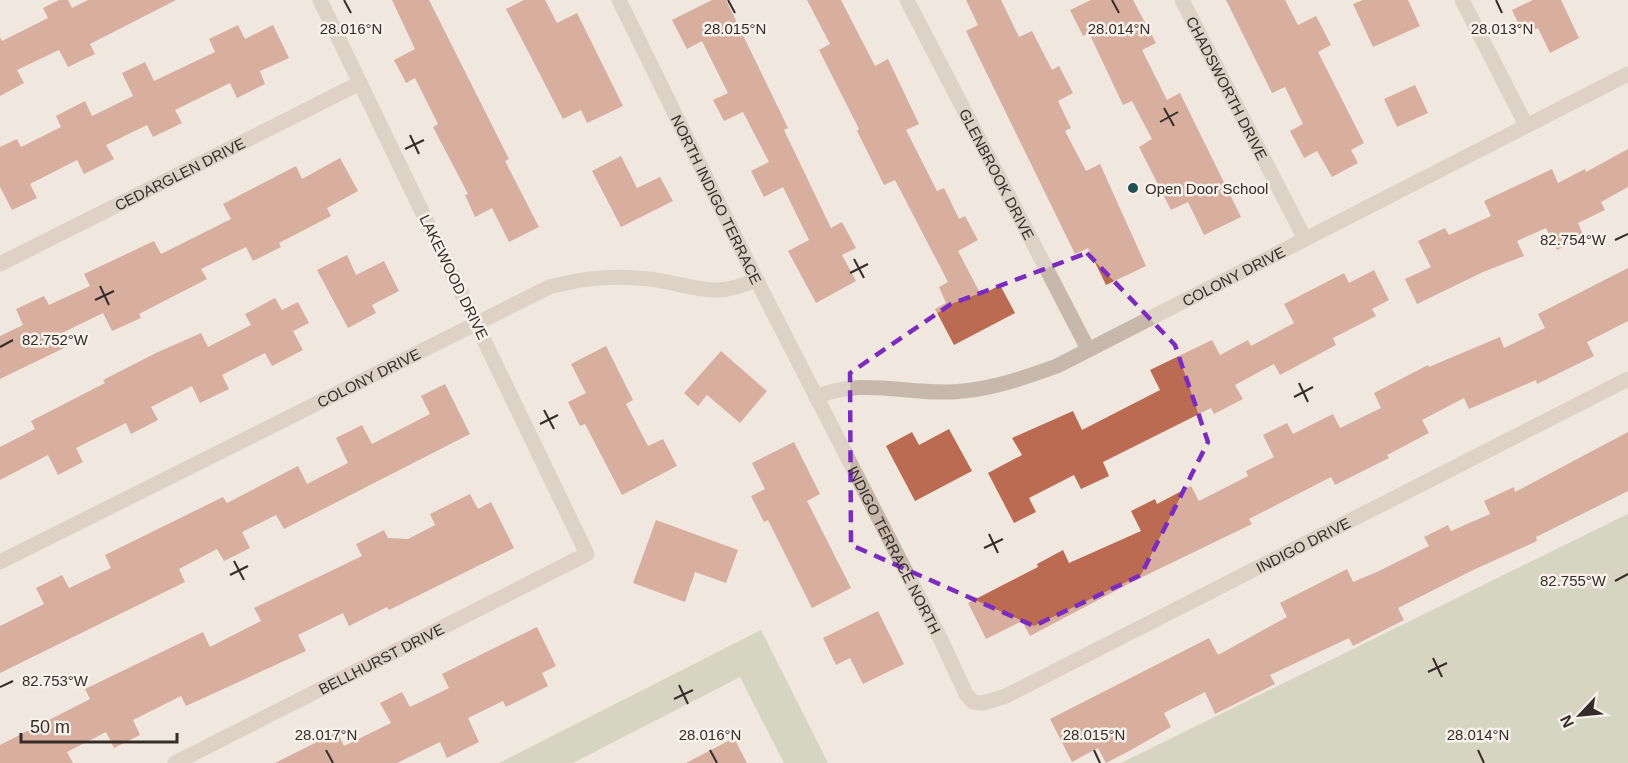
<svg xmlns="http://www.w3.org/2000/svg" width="1628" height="763" font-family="Helvetica,sans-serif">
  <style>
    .green { fill: #b3be9f }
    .building { fill: #ba6b52 }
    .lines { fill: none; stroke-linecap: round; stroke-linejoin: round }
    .minor { stroke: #c7b8ab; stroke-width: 15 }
    .marked { fill: none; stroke: #7b2cbf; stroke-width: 4.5; stroke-dasharray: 12 8; stroke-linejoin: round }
    .ticks { fill: none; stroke: #352d29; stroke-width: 2 }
    .poi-dot { fill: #235053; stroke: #f8f1ea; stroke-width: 2 }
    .labels { text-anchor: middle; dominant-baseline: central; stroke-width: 5; stroke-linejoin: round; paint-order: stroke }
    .street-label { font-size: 15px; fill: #352d29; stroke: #f8f1ea }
    .poi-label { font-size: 15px; fill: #352d29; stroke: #f8f1ea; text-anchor: start }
    .ticks-label { font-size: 15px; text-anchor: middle; fill: #352d29; stroke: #f8f1ea; stroke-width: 5; stroke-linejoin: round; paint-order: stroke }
  </style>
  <rect width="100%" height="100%" fill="#f0e7de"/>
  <!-- green -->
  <g class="green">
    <polygon points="1628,514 1628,763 1121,763"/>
    <polygon points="761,630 828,763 784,763 740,677 573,763 499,763"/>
  </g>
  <!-- building -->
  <g class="building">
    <polygon points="59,0 68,0 72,8 88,0 176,0 90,44 95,54 68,67 59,50 17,70 24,83 0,96 0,37 2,41 48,18 43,8"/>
    <polygon points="392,0 429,0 509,159 505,161 539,227 509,242 492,208 475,217 465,195 468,194 433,127 438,124 415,78 406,83 394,60 415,49"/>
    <polygon points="524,0 545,0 557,23 577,13 623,106 587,123 581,110 563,119 506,9"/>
    <polygon points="712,0 726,0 788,128 784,130 831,228 842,222 856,248 842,255 856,281 816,303 788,251 809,240 783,187 764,197 751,171 769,162 743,112 724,121 713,100 728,93 702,41 687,49 672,20"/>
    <polygon points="807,0 841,0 875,66 888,59 919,124 906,130 937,191 944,188 959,219 965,216 978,240 958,251 981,295 1000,285 1015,313 954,345 935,309 946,303 939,287 948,282 895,180 884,185 857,131 859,129 819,50 830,44"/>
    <polygon points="966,0 1001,0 1019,37 1032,31 1052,70 1059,66 1073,93 1058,101 1071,128 1065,131 1086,171 1100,164 1146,266 1106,285 1088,248 1075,254 966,31 978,25"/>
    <polygon points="1091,0 1133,0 1156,43 1142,50 1167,100 1180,93 1241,217 1204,235 1188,202 1171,210 1139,147 1152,139 1132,101 1123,105 1089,33 1083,36 1070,10"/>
    <polygon points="1226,0 1285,0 1298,25 1316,16 1331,45 1318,52 1364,143 1351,150 1358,163 1332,177 1317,151 1304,158 1290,131 1303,124 1285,87 1272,93"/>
    <polygon points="1363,0 1408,0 1420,26 1373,47 1353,4"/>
    <polygon points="1533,0 1561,0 1579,38 1550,53 1538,28 1524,35 1512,10"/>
    <polygon points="238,25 245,39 273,25 289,58 260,71 265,84 237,98 230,83 175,110 182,123 153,137 147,125 106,145 114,159 84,174 77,160 30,184 37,198 12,210 0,187 0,147 17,139 21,147 61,127 56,116 85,101 92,116 133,96 122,73 145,62 154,81 215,52 209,39"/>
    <polygon points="1415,85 1428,113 1397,127 1384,99"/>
    <polygon points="1628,149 1628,187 1601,202 1605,210 1578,223 1584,237 1557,250 1546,228 1517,241 1524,256 1483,272 1417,304 1405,279 1431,267 1418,241 1445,228 1449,235 1491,216 1484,201 1552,169 1558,183 1585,169 1586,172"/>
    <polygon points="621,156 637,188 660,177 673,201 621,227 592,171"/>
    <polygon points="340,158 358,191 327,208 331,216 279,243 281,247 253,261 246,247 201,269 207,279 139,314 141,318 112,331 103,313 62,333 68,346 0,379 0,336 23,325 16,309 44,296 49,305 90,286 84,274 154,241 161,254 231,219 223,204 296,166 302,179"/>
    <polygon points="347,255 356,275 384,261 399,291 372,305 376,313 348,328 317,270"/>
    <polygon points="1628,268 1628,321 1587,342 1594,356 1537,384 1536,380 1469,409 1464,398 1422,420 1429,433 1387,455 1389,458 1335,485 1331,477 1249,519 1252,524 1132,582 1030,636 1022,621 986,639 968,603 1038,567 1037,564 1063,550 1069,563 1141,531 1131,511 1155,499 1157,504 1191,486 1199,501 1248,476 1246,471 1274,457 1263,435 1287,423 1293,434 1333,414 1340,428 1381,408 1374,393 1428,365 1429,367 1500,337 1504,348 1545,328 1538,314"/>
    <polygon points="1374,270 1389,300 1372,309 1376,316 1333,338 1336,345 1280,375 1274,364 1235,385 1243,399 1214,414 1211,408 1103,462 1109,476 1081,489 1074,475 1029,498 1036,512 1014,523 988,473 1022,455 1012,438 1073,411 1082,430 1160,390 1150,370 1212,340 1220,355 1248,340 1251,346 1294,323 1284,304 1344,273 1349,283"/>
    <polygon points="275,298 282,310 298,302 309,323 293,331 303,350 272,366 265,353 222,375 229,389 200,403 192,386 151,407 158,420 131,434 126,423 76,448 83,462 58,475 48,455 0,480 0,447 35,429 31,421 105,383 103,380 156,353 201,333 208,347 251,325 245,314"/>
    <polygon points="606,346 633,400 626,404 648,446 663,439 677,466 622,495 585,424 580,426 568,402 586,393 571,364"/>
    <polygon points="721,351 767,391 740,423 707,395 698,406 684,393"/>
    <polygon points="445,384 470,434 284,529 276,515 242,532 250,548 224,561 217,549 179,569 185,582 0,673 0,626 44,604 36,588 62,575 69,588 111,568 105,555 223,497 227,503 298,466 307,484 348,463 336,438 362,425 372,444 430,414 421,396"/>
    <polygon points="949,429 972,471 915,501 886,446 912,432 919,445"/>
    <polygon points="1628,432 1628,491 1536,537 1537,541 1471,571 1398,608 1404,620 1353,646 1349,638 1270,675 1275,684 1215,714 1205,692 1164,713 1171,727 1131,750 1106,763 1098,748 1072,762 1050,719 1209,638 1218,655 1287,617 1280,603 1347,569 1353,582 1379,571 1429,546 1424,537 1448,525 1451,531 1490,514 1484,501 1514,487 1515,492"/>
    <polygon points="794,442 820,494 807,501 851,588 812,608 768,520 764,522 751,496 765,489 752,463"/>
    <polygon points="470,494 478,509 491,502 514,548 389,610 387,607 349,626 343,613 298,635 306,651 186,706 181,696 133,720 140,735 114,748 106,732 67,752 73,763 0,763 0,745 90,699 85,689 203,632 210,647 261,621 254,608 362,556 356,544 384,530 388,538 408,539 435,525 430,514"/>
    <polygon points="656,520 738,550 726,583 695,572 685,602 633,583"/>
    <polygon points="878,611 904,664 863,684 850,658 836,665 823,638"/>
    <polygon points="537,627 556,666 542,673 548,686 506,707 503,701 468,718 479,742 447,758 440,742 397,763 275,763 337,732 344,746 391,723 380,703 402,692 410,707 449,688 442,674"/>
    <polygon points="734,738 747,763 686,763"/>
  </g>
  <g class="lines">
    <!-- minor -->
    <g class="minor">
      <path id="s1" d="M619 0 756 279 941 640 966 694 973 702 983 703 1006 696 1628 379"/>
      <path id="s2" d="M907 0 1088 349"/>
      <path id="s3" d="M1182 0 1305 239"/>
      <polyline points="1462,0 1526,125"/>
      <path id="s4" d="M0 264 360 83"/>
      <path id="s5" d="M816 397C864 376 913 397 963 391 996 388 1026 377 1057 366L1628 74"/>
      <path id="s6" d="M0 562 549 287C584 278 613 275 649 279 692 284 714 301 756 279"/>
      <path id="s7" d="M175 763 587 554 320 0"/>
    </g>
  </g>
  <!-- marked area -->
  <path d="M0 0H1628V763H0ZM1087 253 1175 345 1208 442 1141 575 1034 626 851 545 850 373 951 304Z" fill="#f0e7de" fill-opacity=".55" fill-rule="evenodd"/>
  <path class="marked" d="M1087 253 1175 345 1208 442 1141 575 1034 626 851 545 850 373 951 304Z"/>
  <!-- ticks -->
  <path class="ticks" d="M344 0 351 13M728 0 735 13M1112 0 1119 13M1496 0 1502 13M1164 108 1174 126M1160 122 1178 112M410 135 419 154M405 149 424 140M1615 240 1628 234M854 259 864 278M850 273 868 264M100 286 109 305M95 300 114 291M0 347 13 340M1299 383 1308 402M1294 397 1313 387M544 410 554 429M540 424 558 415M989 534 998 553M984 548 1003 539M234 561 244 580M230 575 248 566M1615 581 1628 574M1433 658 1442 677M1428 672 1447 663M679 685 688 704M0 687 13 681M674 699 693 690M326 750 333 763M710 750 717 763M1094 750 1100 763M1478 750 1484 763"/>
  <!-- markers -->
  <circle class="poi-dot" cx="1133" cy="188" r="6"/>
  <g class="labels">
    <!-- street labels -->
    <g class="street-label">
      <text stroke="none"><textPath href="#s3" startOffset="99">CHADSWORTH DRIVE</textPath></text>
      <text stroke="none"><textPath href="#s4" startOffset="201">CEDARGLEN DRIVE</textPath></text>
      <text stroke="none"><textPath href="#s2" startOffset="196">GLENBROOK DRIVE</textPath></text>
      <text stroke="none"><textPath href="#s1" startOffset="222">NORTH INDIGO TERRACE</textPath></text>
      <text stroke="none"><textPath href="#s5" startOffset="444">COLONY DRIVE</textPath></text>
      <text transform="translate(454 277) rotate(64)">LAKEWOOD DRIVE</text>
      <text stroke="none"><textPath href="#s6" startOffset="412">COLONY DRIVE</textPath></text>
      <text stroke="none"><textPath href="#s1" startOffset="1154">INDIGO DRIVE</textPath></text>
      <text stroke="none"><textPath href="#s1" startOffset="615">INDIGO TERRACE NORTH</textPath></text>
      <text stroke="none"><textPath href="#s7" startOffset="231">BELLHURST DRIVE</textPath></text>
    </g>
    <!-- poi labels -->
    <g class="poi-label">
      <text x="1145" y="188">Open Door School</text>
    </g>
  </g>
  <g class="ticks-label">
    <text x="735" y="34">28.015°N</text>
    <text x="1119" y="34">28.014°N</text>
    <text x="1502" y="34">28.013°N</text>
    <text x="351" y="34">28.016°N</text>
    <text x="1573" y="245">82.754°W</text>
    <text x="55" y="345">82.752°W</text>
    <text x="1573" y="586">82.755°W</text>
    <text x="55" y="686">82.753°W</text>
    <text x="326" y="740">28.017°N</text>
    <text x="710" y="740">28.016°N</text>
    <text x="1094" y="740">28.015°N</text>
    <text x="1478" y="740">28.014°N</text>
  </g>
  <!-- north arrow -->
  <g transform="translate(1580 715) rotate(244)" stroke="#f8f1ea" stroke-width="4.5" paint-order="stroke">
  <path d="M0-4.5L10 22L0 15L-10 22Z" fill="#352d29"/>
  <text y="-9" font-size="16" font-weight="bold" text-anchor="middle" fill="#352d29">N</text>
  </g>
  <!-- scale -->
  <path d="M21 733v9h156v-9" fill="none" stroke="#352d29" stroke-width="3"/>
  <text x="30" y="733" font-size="18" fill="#352d29" stroke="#f8f1ea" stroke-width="4.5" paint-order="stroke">50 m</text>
</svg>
